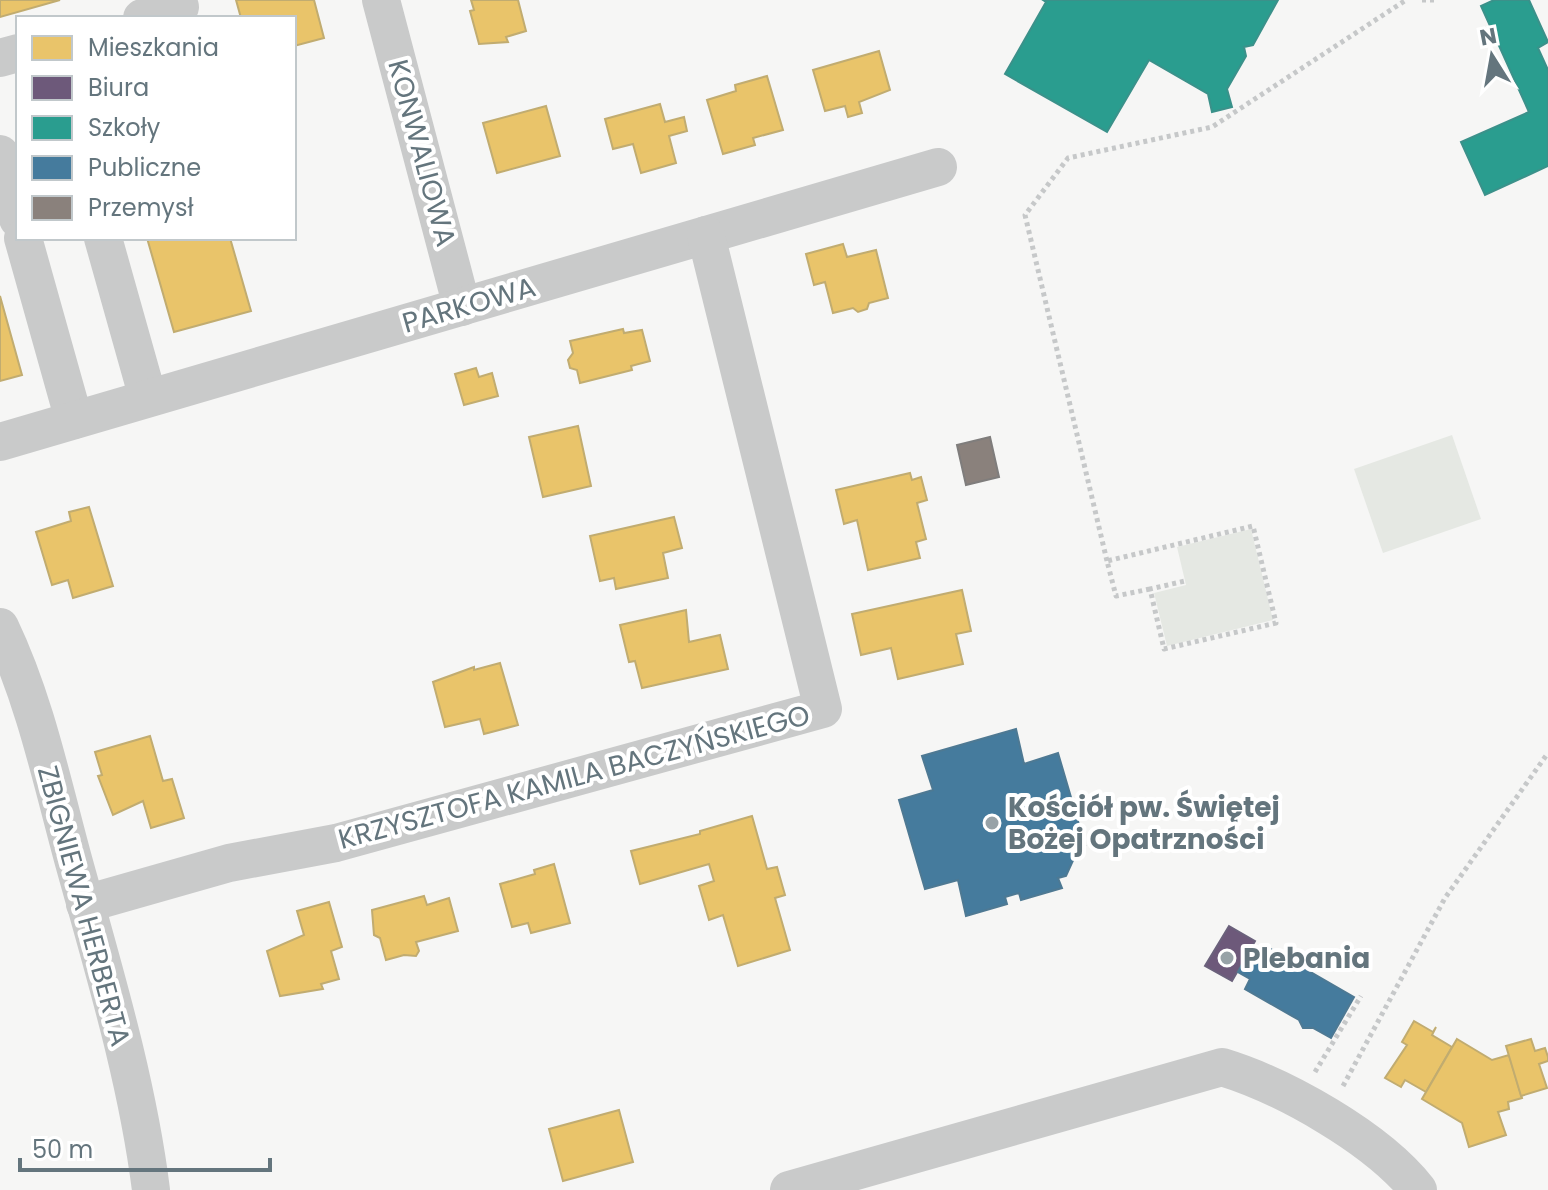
<svg xmlns="http://www.w3.org/2000/svg" width="1548" height="1190" font-family="Poppins,sans-serif">
  <style>
    .green { fill: #e5e8e3 }
    .homes { fill: #e9c46a; stroke: #c1ac70; stroke-width: 2 }
    .offices { fill: #6d597a; stroke: #6a617b; stroke-width: 2 }
    .schools { fill: #2a9d8f; stroke: #3b918a; stroke-width: 2 }
    .public { fill: #457b9d; stroke: #4e7993; stroke-width: 2 }
    .industry { fill: #8a817c; stroke: #7f7d7c; stroke-width: 2 }
    .lines { fill: none; stroke-linecap: round; stroke-linejoin: round }
    .path { stroke: #c6c8c9; stroke-width: 5; stroke-dasharray: 4 4; stroke-linecap: butt }
    .minor { stroke: #c9caca; stroke-width: 38 }
    .poi-dot { fill: #97a2a7; stroke: #fff; stroke-width: 3 }
    .labels { text-anchor: middle; dominant-baseline: central; stroke-width: 8; stroke-linejoin: round; paint-order: stroke }
    .street-label { font-size: 28px; fill: #64757d; stroke: #fff }
    .poi-label { font-size: 28px; font-weight: bold; fill: #64757d; stroke: #fff; text-anchor: start }
  </style>
  <rect width="100%" height="100%" fill="#f6f6f5"/>
  <!-- green -->
  <g class="green">
    <polygon points="1452,435 1481,519 1383,553 1354,469"/>
    <polygon points="1251,529 1273,620 1167,646 1154,593 1186,585 1177,547"/>
  </g>
  <!-- homes -->
  <g class="homes">
    <polygon points="0,0 60,0 0,17"/>
    <polygon points="236,0 314,0 324,38 294,46 294,18 241,18"/>
    <polygon points="471,0 518,0 526,31 506,37 508,42 479,44 470,11 474,10"/>
    <polygon points="879,51 890,90 859,102 862,113 848,117 845,106 825,111 813,70"/>
    <polygon points="767,76 783,130 753,138 755,145 723,154 707,100 736,91 735,85"/>
    <polygon points="660,104 665,122 684,117 687,131 669,136 676,163 641,173 633,144 613,149 605,119"/>
    <polygon points="546,106 560,156 497,173 483,123"/>
    <polygon points="147,238 230,238 251,311 174,332"/>
    <polygon points="843,244 847,257 876,250 888,298 869,303 867,309 858,312 853,308 833,313 825,282 814,285 806,254"/>
    <polygon points="0,296 22,375 0,381"/>
    <polygon points="623,329 624,333 642,330 650,361 631,366 632,370 580,383 577,370 570,368 568,360 573,353 570,341"/>
    <polygon points="476,368 479,377 492,373 498,396 464,405 455,374"/>
    <polygon points="578,426 591,486 543,497 529,437"/>
    <polygon points="910,473 912,480 921,477 927,500 917,503 926,539 916,542 920,558 868,570 857,520 844,524 836,490"/>
    <polygon points="89,507 113,586 73,598 68,580 52,585 36,532 71,521 69,512"/>
    <polygon points="674,517 682,548 663,553 668,578 616,589 614,578 600,581 590,536"/>
    <polygon points="962,590 971,631 956,634 963,664 898,679 891,648 861,655 852,614"/>
    <polygon points="686,610 689,642 720,635 728,669 642,688 635,661 629,662 620,625"/>
    <polygon points="500,663 518,725 484,734 480,719 445,727 433,682 474,667 474,670"/>
    <polygon points="150,736 163,781 172,779 184,818 151,828 143,801 113,815 98,776 102,775 95,752"/>
    <polygon points="752,816 767,869 777,867 785,895 775,898 790,950 738,966 723,915 709,920 699,886 714,881 709,864 640,884 631,851 700,834 700,831"/>
    <polygon points="554,864 570,923 531,933 528,923 512,927 500,884 535,874 534,870"/>
    <polygon points="424,896 427,905 449,898 458,931 416,942 419,951 416,956 404,955 386,960 380,938 374,935 372,910"/>
    <polygon points="329,902 342,947 331,951 339,979 321,984 323,989 280,996 267,951 304,935 297,911"/>
    <polygon points="1414,1021 1433,1032 1436,1027 1432,1035 1452,1047 1426,1092 1405,1080 1401,1087 1385,1078 1407,1045 1402,1042"/>
    <polygon points="1457,1039 1492,1060 1509,1055 1522,1098 1508,1102 1509,1109 1498,1112 1506,1135 1469,1147 1462,1123 1422,1099"/>
    <polygon points="1531,1039 1535,1051 1545,1048 1548,1057 1548,1061 1539,1064 1547,1088 1521,1096 1506,1046"/>
    <polygon points="619,1110 633,1162 563,1181 549,1129"/>
  </g>
  <!-- offices -->
  <polygon class="offices" points="1229,926 1255,941 1232,981 1205,966"/>
  <!-- schools -->
  <g class="schools">
    <polygon points="1043,0 1278,0 1253,45 1244,47 1246,56 1227,89 1232,107 1212,112 1208,94 1149,60 1107,132 1005,74 1046,2"/>
    <polygon points="1494,0 1529,0 1548,42 1538,48 1548,70 1548,166 1485,195 1461,142 1529,112 1481,6"/>
  </g>
  <!-- public -->
  <g class="public">
    <polygon points="1016,729 1024,764 1058,753 1085,845 1074,848 1075,856 1066,876 1058,878 1062,888 1021,900 1019,893 1005,897 1007,904 966,916 958,880 925,889 899,800 933,790 922,756"/>
    <polygon points="1269,948 1354,997 1331,1038 1313,1028 1303,1028 1299,1020 1245,989 1250,979 1238,972 1249,951 1262,958"/>
  </g>
  <!-- industry -->
  <polygon class="industry" points="990,437 999,477 966,485 957,445"/>
  <g class="lines">
    <!-- path -->
    <g class="path">
      <polyline points="1422,0 1436,0"/>
      <polyline points="1107,561 1025,215 1068,158 1212,127 1406,0"/>
      <polyline points="1150,589 1116,596 1107,561 1253,526 1276,623 1164,649 1150,589 1185,581"/>
      <polyline points="1315,1072 1361,996"/>
      <polyline points="1343,1086 1445,898 1548,753"/>
    </g>
    <!-- minor -->
    <g class="minor">
      <polyline points="381,0 462,307"/>
      <polyline points="142,18 180,7"/>
      <polyline points="0,58 18,53"/>
      <polyline points="0,154 18,219"/>
      <polyline points="23,238 74,420"/>
      <polyline points="103,238 148,398"/>
      <polyline points="0,442 938,167"/>
      <path d="M0 627C35 700 52 782 73 859 103 968 137 1078 151 1190"/>
      <polyline points="85,904 229,863 336,843 823,709 706,235"/>
      <path d="M789 1190 1222 1067C1284 1086 1377 1138 1418 1190"/>
    </g>
  </g>
  <!-- markers -->
  <g class="poi-dot">
    <circle cx="992" cy="823" r="8"/>
    <circle cx="1227" cy="958" r="8"/>
  </g>
  <g class="labels">
    <!-- street labels -->
    <g class="street-label">
      <text transform="translate(422 153) rotate(75)">KONWALIOWA</text>
      <text transform="translate(469 305) rotate(-16)">PARKOWA</text>
      <text transform="translate(574 777) rotate(-15)">KRZYSZTOFA KAMILA BACZYŃSKIEGO</text>
      <text transform="translate(84 906) rotate(75)">ZBIGNIEWA HERBERTA</text>
    </g>
    <!-- poi labels -->
    <g class="poi-label">
      <text x="1008" y="807">Kościół pw. Świętej<tspan x="1008" dy="32">Bożej Opatrzności</tspan></text>
      <text x="1243" y="958">Plebania</text>
    </g>
  </g>
  <!-- legend -->
  <rect x="16" y="16" width="280" height="224" fill="#ffffff" stroke="#c1c8cb" stroke-width="2"/>
  <rect x="32" y="36" width="40" height="24" fill="#e9c46a" stroke="#c1c8cb" stroke-width="2"/>
  <text x="88" y="56" font-size="24" fill="#64757d">Mieszkania</text>
  <rect x="32" y="76" width="40" height="24" fill="#6d597a" stroke="#c1c8cb" stroke-width="2"/>
  <text x="88" y="96" font-size="24" fill="#64757d">Biura</text>
  <rect x="32" y="116" width="40" height="24" fill="#2a9d8f" stroke="#c1c8cb" stroke-width="2"/>
  <text x="88" y="136" font-size="24" fill="#64757d">Szkoły</text>
  <rect x="32" y="156" width="40" height="24" fill="#457b9d" stroke="#c1c8cb" stroke-width="2"/>
  <text x="88" y="176" font-size="24" fill="#64757d">Publiczne</text>
  <rect x="32" y="196" width="40" height="24" fill="#8a817c" stroke="#c1c8cb" stroke-width="2"/>
  <text x="88" y="216" font-size="24" fill="#64757d">Przemysł</text>
  <!-- north arrow -->
  <g transform="translate(1492 56) rotate(349)" stroke="#ffffff" stroke-width="6" paint-order="stroke">
  <path d="M0-6L14 30L0 20L-14 30Z" fill="#64757d"/>
  <text y="-12" font-size="22" font-weight="bold" text-anchor="middle" fill="#64757d">N</text>
  </g>
  <!-- scale -->
  <path d="M20 1158v12h250v-12" fill="none" stroke="#64757d" stroke-width="4"/>
  <text x="32" y="1158" font-size="24" fill="#64757d" stroke="#ffffff" stroke-width="6" paint-order="stroke">50 m</text>
</svg>
